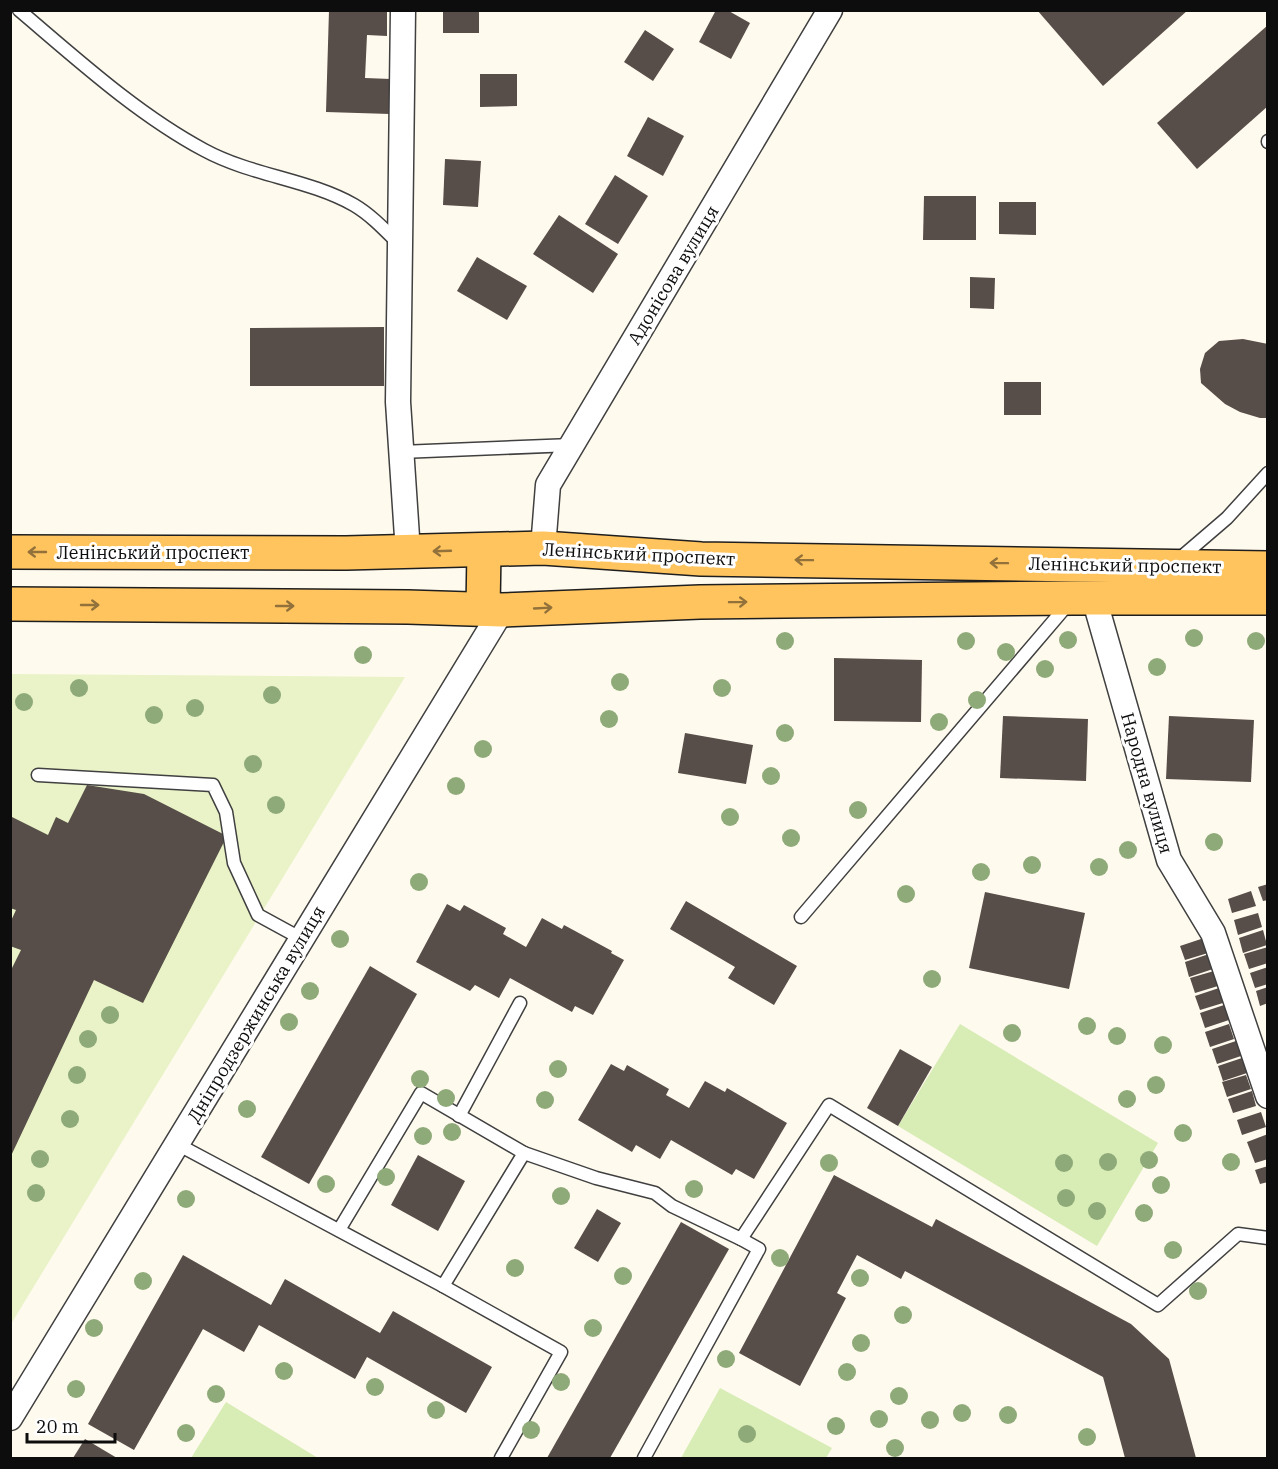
<svg xmlns="http://www.w3.org/2000/svg" width="1278" height="1469" font-family="'IBM Plex Serif',serif">
  <style>
    .green { fill: #d8ecb5 }
    .pitch { fill: #e9f3c7 }
    .building { fill: #574d49 }
    .lines { fill: none; stroke-linecap: round; stroke-linejoin: round }
    .lane-casing { stroke: #404040; stroke-width: 15 }
    .street-casing { stroke: #404040; stroke-width: 27 }
    .primary-casing { stroke: #1e1e1e; stroke-width: 36 }
    .lane { stroke: #fff; stroke-width: 12 }
    .street { stroke: #fff; stroke-width: 24 }
    .primary { stroke: #ffc45e; stroke-width: 33 }
    .tree { fill: #8faa79 }
    .oneway { stroke: #92723a }
    .labels { text-anchor: middle; dominant-baseline: central; stroke-width: 6; stroke-linejoin: round; paint-order: stroke }
    .street-label { font-size: 18px; fill: #0d0d0d; stroke: #fff }
  </style>
  <rect width="100%" height="100%" fill="#fffaee"/>
  <!-- green -->
  <g class="green">
    <polygon points="960,1024 1158,1143 1097,1246 898,1126"/>
    <polygon points="720,1388 832,1448 826,1458 681,1458"/>
    <polygon points="226,1402 318,1458 191,1458"/>
  </g>
  <!-- pitch -->
  <polygon class="pitch" points="11,674 405,677 11,1324"/>
  <!-- building -->
  <g class="building">
    <polygon points="329,10 387,10 387,36 367,35 365,78 391,79 390,114 326,112"/>
    <rect x="443" y="10" width="36" height="23"/>
    <polygon points="716,10 727,10 750,23 731,59 699,42"/>
    <polygon points="1037,10 1188,10 1103,86"/>
    <polygon points="1268,25 1268,106 1197,169 1157,123"/>
    <polygon points="645,30 674,49 653,81 624,62"/>
    <polygon points="480,74 517,74 517,106 480,107"/>
    <polygon points="648,117 684,136 663,176 627,156"/>
    <polygon points="445,159 481,161 478,207 443,205"/>
    <polygon points="615,175 648,196 618,244 585,224"/>
    <polygon points="924,196 976,196 976,240 923,240"/>
    <polygon points="999,202 1036,202 1036,235 999,234"/>
    <polygon points="559,215 618,254 593,293 533,254"/>
    <polygon points="477,257 527,286 507,320 457,291"/>
    <polygon points="970,277 995,278 994,309 970,308"/>
    <polygon points="384,327 384,386 250,386 250,328"/>
    <polygon points="1243,339 1268,344 1268,418 1260,418 1240,412 1225,404 1201,383 1200,369 1205,353 1219,341"/>
    <rect x="1004" y="382" width="37" height="33"/>
    <polygon points="834,658 922,660 921,722 834,721"/>
    <polygon points="1003,716 1088,719 1086,781 1000,778"/>
    <polygon points="1169,716 1254,720 1251,782 1166,779"/>
    <polygon points="685,733 753,745 746,784 678,773"/>
    <polygon points="87,785 144,794 227,836 143,1003 94,980 10,1158 10,972 21,950 10,946 10,923 16,910 10,908 10,816 48,835 56,817 68,823"/>
    <polygon points="1268,884 1268,900 1263,901 1258,887"/>
    <polygon points="1251,891 1256,906 1232,913 1228,899"/>
    <polygon points="985,892 1085,913 1069,989 969,968"/>
    <polygon points="686,901 797,966 774,1005 728,978 735,967 670,929"/>
    <polygon points="447,904 460,911 464,905 506,928 503,934 526,947 542,918 562,929 564,925 612,951 611,953 624,960 593,1015 575,1006 572,1012 510,978 499,998 475,985 470,991 416,962"/>
    <polygon points="1258,913 1262,927 1238,935 1234,920"/>
    <polygon points="1263,930 1267,945 1243,953 1239,938"/>
    <polygon points="1204,938 1208,953 1185,960 1180,946"/>
    <polygon points="1268,947 1268,963 1249,969 1244,954"/>
    <polygon points="1209,954 1213,969 1189,977 1185,962"/>
    <polygon points="370,966 417,994 309,1184 261,1157"/>
    <polygon points="1268,967 1268,984 1255,988 1250,973"/>
    <polygon points="1214,971 1218,986 1195,993 1190,978"/>
    <polygon points="1268,987 1268,1003 1260,1006 1256,991"/>
    <polygon points="1219,988 1223,1003 1200,1010 1195,996"/>
    <polygon points="1224,1005 1229,1020 1205,1028 1200,1013"/>
    <polygon points="1229,1024 1234,1039 1210,1047 1205,1032"/>
    <polygon points="1236,1041 1241,1056 1217,1064 1212,1049"/>
    <polygon points="900,1049 932,1067 898,1126 867,1108"/>
    <polygon points="1242,1058 1247,1073 1223,1081 1218,1066"/>
    <polygon points="611,1064 624,1071 627,1065 669,1089 666,1095 689,1108 705,1081 725,1092 727,1088 787,1123 754,1179 736,1169 732,1175 671,1140 660,1159 636,1145 632,1152 578,1120"/>
    <polygon points="1246,1075 1251,1089 1227,1097 1222,1082"/>
    <polygon points="1252,1091 1256,1106 1233,1113 1228,1099"/>
    <polygon points="1261,1112 1266,1127 1242,1135 1237,1120"/>
    <polygon points="1268,1134 1268,1159 1255,1163 1247,1142"/>
    <polygon points="418,1155 465,1181 438,1231 391,1205"/>
    <polygon points="1268,1166 1268,1182 1260,1184 1255,1170"/>
    <polygon points="834,1175 932,1227 936,1219 1131,1324 1169,1359 1196,1458 1125,1458 1103,1377 905,1271 901,1279 857,1255 837,1293 846,1298 800,1386 739,1353"/>
    <polygon points="597,1209 621,1223 598,1262 574,1248"/>
    <polygon points="681,1222 729,1249 610,1458 547,1458"/>
    <polygon points="183,1255 271,1305 285,1279 380,1333 393,1311 492,1367 466,1413 367,1357 355,1379 259,1325 244,1352 203,1329 134,1450 88,1424"/>
    <polygon points="85,1439 117,1458 73,1458"/>
  </g>
  <g class="lines">
    <defs>
      <g id="lane">
        <path d="M19 10C78 60 137 114 204 150 252 176 308 179 354 205 371 215 385 230 399 244"/>
        <polyline points="1268,141 1268,142"/>
        <polyline points="401,452 572,445"/>
        <polyline points="1178,560 1227,518 1268,473"/>
        <polyline points="38,775 213,785 226,812 234,863 258,915 302,939"/>
        <polyline points="801,917 1069,603"/>
        <polyline points="459,1116 520,1003"/>
        <polyline points="177,1144 443,1286 524,1153 596,1178 655,1193 672,1206 741,1239 829,1105 1158,1305 1238,1234 1268,1238"/>
        <polyline points="339,1230 421,1093 524,1153"/>
        <polyline points="443,1286 561,1352 501,1458"/>
        <polyline points="644,1458 759,1249 741,1239"/>
      </g>
      <g id="street">
        <polyline points="403,10 398,402 408,552"/>
        <polyline points="543,548 548,485 830,10"/>
        <polyline points="1094,598 1169,860 1213,933 1268,1096"/>
        <polyline points="10,1418 502,610"/>
      </g>
      <g id="primary">
        <polyline points="10,552 346,553 543,548 701,559 1268,568"/>
        <polyline points="10,604 408,607 502,610 700,602 1074,598 1268,598"/>
        <polyline points="483,609 484,550"/>
      </g>
    </defs>
    <!-- lane casing -->
    <use href="#lane" class="lane-casing"/>
    <!-- street casing -->
    <use href="#street" class="street-casing"/>
    <!-- primary casing -->
    <use href="#primary" class="primary-casing"/>
    <!-- lane -->
    <use href="#lane" class="lane"/>
    <!-- street -->
    <use href="#street" class="street"/>
    <!-- primary -->
    <use href="#primary" class="primary"/>
  </g>
  <!-- trees -->
  <g class="tree">
    <circle cx="1194" cy="638" r="9"/>
    <circle cx="1068" cy="640" r="9"/>
    <circle cx="785" cy="641" r="9"/>
    <circle cx="966" cy="641" r="9"/>
    <circle cx="1256" cy="641" r="9"/>
    <circle cx="1006" cy="652" r="9"/>
    <circle cx="363" cy="655" r="9"/>
    <circle cx="1157" cy="667" r="9"/>
    <circle cx="1045" cy="669" r="9"/>
    <circle cx="620" cy="682" r="9"/>
    <circle cx="79" cy="688" r="9"/>
    <circle cx="722" cy="688" r="9"/>
    <circle cx="272" cy="695" r="9"/>
    <circle cx="977" cy="700" r="9"/>
    <circle cx="24" cy="702" r="9"/>
    <circle cx="195" cy="708" r="9"/>
    <circle cx="154" cy="715" r="9"/>
    <circle cx="609" cy="719" r="9"/>
    <circle cx="939" cy="722" r="9"/>
    <circle cx="785" cy="733" r="9"/>
    <circle cx="483" cy="749" r="9"/>
    <circle cx="253" cy="764" r="9"/>
    <circle cx="771" cy="776" r="9"/>
    <circle cx="456" cy="786" r="9"/>
    <circle cx="276" cy="805" r="9"/>
    <circle cx="858" cy="810" r="9"/>
    <circle cx="730" cy="817" r="9"/>
    <circle cx="791" cy="838" r="9"/>
    <circle cx="1214" cy="842" r="9"/>
    <circle cx="1128" cy="850" r="9"/>
    <circle cx="1032" cy="865" r="9"/>
    <circle cx="1099" cy="867" r="9"/>
    <circle cx="981" cy="872" r="9"/>
    <circle cx="419" cy="882" r="9"/>
    <circle cx="906" cy="894" r="9"/>
    <circle cx="340" cy="939" r="9"/>
    <circle cx="932" cy="979" r="9"/>
    <circle cx="310" cy="991" r="9"/>
    <circle cx="110" cy="1015" r="9"/>
    <circle cx="289" cy="1022" r="9"/>
    <circle cx="1087" cy="1026" r="9"/>
    <circle cx="1012" cy="1033" r="9"/>
    <circle cx="1117" cy="1036" r="9"/>
    <circle cx="88" cy="1039" r="9"/>
    <circle cx="1163" cy="1045" r="9"/>
    <circle cx="558" cy="1069" r="9"/>
    <circle cx="77" cy="1075" r="9"/>
    <circle cx="420" cy="1079" r="9"/>
    <circle cx="1156" cy="1085" r="9"/>
    <circle cx="446" cy="1098" r="9"/>
    <circle cx="1127" cy="1099" r="9"/>
    <circle cx="545" cy="1100" r="9"/>
    <circle cx="247" cy="1109" r="9"/>
    <circle cx="70" cy="1119" r="9"/>
    <circle cx="452" cy="1132" r="9"/>
    <circle cx="1183" cy="1133" r="9"/>
    <circle cx="423" cy="1136" r="9"/>
    <circle cx="40" cy="1159" r="9"/>
    <circle cx="1149" cy="1160" r="9"/>
    <circle cx="1108" cy="1162" r="9"/>
    <circle cx="1231" cy="1162" r="9"/>
    <circle cx="829" cy="1163" r="9"/>
    <circle cx="1064" cy="1163" r="9"/>
    <circle cx="386" cy="1177" r="9"/>
    <circle cx="326" cy="1184" r="9"/>
    <circle cx="1161" cy="1185" r="9"/>
    <circle cx="694" cy="1189" r="9"/>
    <circle cx="36" cy="1193" r="9"/>
    <circle cx="561" cy="1196" r="9"/>
    <circle cx="1066" cy="1198" r="9"/>
    <circle cx="186" cy="1199" r="9"/>
    <circle cx="1097" cy="1211" r="9"/>
    <circle cx="1144" cy="1213" r="9"/>
    <circle cx="1173" cy="1250" r="9"/>
    <circle cx="780" cy="1258" r="9"/>
    <circle cx="515" cy="1268" r="9"/>
    <circle cx="623" cy="1276" r="9"/>
    <circle cx="860" cy="1278" r="9"/>
    <circle cx="143" cy="1281" r="9"/>
    <circle cx="1198" cy="1291" r="9"/>
    <circle cx="903" cy="1315" r="9"/>
    <circle cx="94" cy="1328" r="9"/>
    <circle cx="593" cy="1328" r="9"/>
    <circle cx="861" cy="1343" r="9"/>
    <circle cx="726" cy="1359" r="9"/>
    <circle cx="284" cy="1371" r="9"/>
    <circle cx="847" cy="1372" r="9"/>
    <circle cx="561" cy="1382" r="9"/>
    <circle cx="375" cy="1387" r="9"/>
    <circle cx="76" cy="1389" r="9"/>
    <circle cx="216" cy="1394" r="9"/>
    <circle cx="899" cy="1396" r="9"/>
    <circle cx="436" cy="1410" r="9"/>
    <circle cx="962" cy="1413" r="9"/>
    <circle cx="1008" cy="1415" r="9"/>
    <circle cx="879" cy="1419" r="9"/>
    <circle cx="930" cy="1420" r="9"/>
    <circle cx="836" cy="1426" r="9"/>
    <circle cx="531" cy="1430" r="9"/>
    <circle cx="186" cy="1433" r="9"/>
    <circle cx="747" cy="1434" r="9"/>
    <circle cx="1087" cy="1437" r="9"/>
    <circle cx="895" cy="1448" r="9"/>
  </g>
  <!-- one-way arrows -->
  <defs><path id="oneway-shaft" d="M-6 0H5M1.5-3L5.5 0L1.5 3" fill="none" stroke-width="1.6" stroke-linecap="round" stroke-linejoin="round" transform="scale(1.5)"/></defs>
  <g class="oneway">
    <use href="#oneway-shaft" transform="translate(442 551) rotate(178)"/>
    <use href="#oneway-shaft" transform="translate(37 552) rotate(-180)"/>
    <use href="#oneway-shaft" transform="translate(804 560) rotate(-179)"/>
    <use href="#oneway-shaft" transform="translate(999 563) rotate(-179)"/>
    <use href="#oneway-shaft" transform="translate(738 602) rotate(-1)"/>
    <use href="#oneway-shaft" transform="translate(90 605)"/>
    <use href="#oneway-shaft" transform="translate(285 606)"/>
    <use href="#oneway-shaft" transform="translate(543 608) rotate(-3)"/>
  </g>
  <g class="labels">
    <!-- street labels -->
    <g class="street-label">
      <text transform="translate(673 275) rotate(-59)">Адонісова вулиця</text>
      <text x="153" y="552">Ленінський проспект</text>
      <text transform="translate(639 554) rotate(3)">Ленінський проспект</text>
      <text transform="translate(1125 565) rotate(1)">Ленінський проспект</text>
      <text transform="translate(1147 783) rotate(74)">Народна вулиця</text>
      <text transform="translate(256 1014) rotate(-59)">Дніпродзержинська вулиця</text>
    </g>
  </g>
  <!-- border -->
  <rect width="1278" height="1469" fill="none" stroke="#0d0d0d" stroke-width="24"/>
  <!-- scale -->
  <path d="M27 1433v9h88v-9" fill="none" stroke="#0d0d0d" stroke-width="3"/>
  <text x="36" y="1433" font-size="18" fill="#0d0d0d" stroke="#ffffff" stroke-width="4.5" paint-order="stroke">20 m</text>
</svg>
